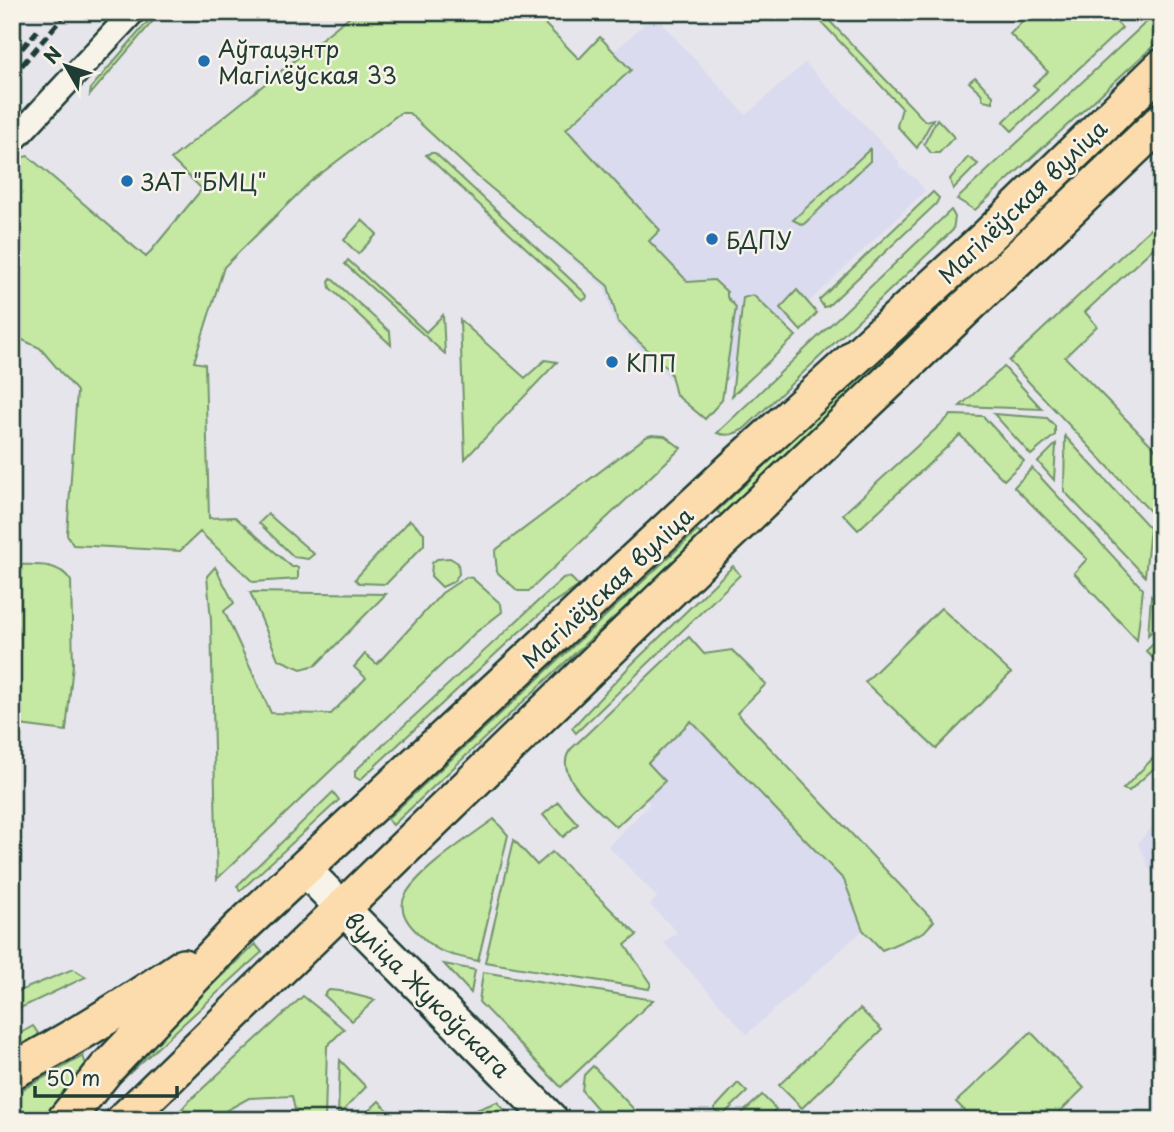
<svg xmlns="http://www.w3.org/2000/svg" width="1174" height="1132" font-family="'Playpen Sans',sans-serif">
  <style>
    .built { fill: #dadbee }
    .green { fill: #c5e9a3; stroke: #72936c; stroke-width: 2 }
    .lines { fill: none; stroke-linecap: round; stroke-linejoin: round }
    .minor-casing { stroke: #1f3d34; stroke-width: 28 }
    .secondary-casing { stroke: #1f3d34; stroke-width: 37 }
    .primary-casing { stroke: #1f3d34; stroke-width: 40 }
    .minor { stroke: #f7f3e8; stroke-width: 23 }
    .secondary { stroke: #f7f3e8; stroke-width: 32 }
    .primary { stroke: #fcdcac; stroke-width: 35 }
    .rail { stroke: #1f3d34; stroke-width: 5; stroke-dasharray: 10 5; stroke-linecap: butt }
    .poi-dot { fill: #1f6fb2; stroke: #f7f3e8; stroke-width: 2.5 }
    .labels { text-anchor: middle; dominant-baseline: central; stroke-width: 5; stroke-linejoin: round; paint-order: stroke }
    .poi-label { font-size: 23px; fill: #1f3d34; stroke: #f7f3e8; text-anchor: start }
    .street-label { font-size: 23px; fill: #1f3d34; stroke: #f7f3e8 }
  </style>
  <rect width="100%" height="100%" fill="#e6e5ec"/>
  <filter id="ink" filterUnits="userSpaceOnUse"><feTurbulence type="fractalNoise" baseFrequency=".0143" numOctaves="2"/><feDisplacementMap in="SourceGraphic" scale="14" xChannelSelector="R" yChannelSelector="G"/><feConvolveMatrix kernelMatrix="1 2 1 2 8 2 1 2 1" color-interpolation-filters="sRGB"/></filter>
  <g filter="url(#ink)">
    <!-- built -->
    <g class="built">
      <polygon points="654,15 746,115 805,63 899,161 899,167 916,179 925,191 699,407 615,324 604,287 478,177"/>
      <polygon points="690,721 844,880 863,930 747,1034 664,943 677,932 650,905 657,897 608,846 650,804 646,799 664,781 647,763"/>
      <polygon points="1162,815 1162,897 1138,843"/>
    </g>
    <!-- green -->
    <g class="green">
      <polygon points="156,12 163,12 152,22 90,95 91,88"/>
      <polygon points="355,12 537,12 536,15 579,59 600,37 631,70 566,129 660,230 649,241 688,282 714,280 727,292 727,297 736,307 722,400 705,419 676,395 670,371 618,322 608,286 478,177 409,113 400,113 310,182 224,267 194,362 205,364 209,518 235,517 292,567 298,567 298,579 253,582 200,532 180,551 73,545 67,535 77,391 40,348 12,335 12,170 20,158 28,156 146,257 202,189 171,159"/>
      <polygon points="812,12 821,12 925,121 933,119 917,148 897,126 902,108"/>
      <polygon points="1032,12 1107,12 1122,28 1012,131 1003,122 1038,89 1033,85 1048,72 1010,34"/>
      <polygon points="1157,12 1162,12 1162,38 975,210 957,199"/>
      <polygon points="975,77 993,96 993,102 983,100 981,93 969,82"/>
      <polygon points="1162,90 1162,103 723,517 717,511"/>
      <polygon points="937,119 954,137 939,153 931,153 924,144"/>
      <polygon points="870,149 870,161 803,225 793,220"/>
      <polygon points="430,153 435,153 584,292 587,296 586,299 582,300 426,155"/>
      <polygon points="968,157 978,164 953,189 950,179"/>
      <polygon points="933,192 939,198 936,204 828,306 824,307 819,300"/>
      <path d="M951 210 955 217 953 230 744 429C734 434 728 437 717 433Z"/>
      <polygon points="362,220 377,234 358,254 344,240"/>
      <polygon points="1152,227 1162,236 1162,240 1085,312 1097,326 1065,357 1162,456 1162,524 1009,361"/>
      <polygon points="348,260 426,332 443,315 445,354 345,264"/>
      <polygon points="331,278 390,332 391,345 330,288 329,281"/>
      <polygon points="797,290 817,313 801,331 780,308"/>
      <polygon points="753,295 796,336 732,396 743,298"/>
      <polygon points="460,320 525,378 545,360 557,362 465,459"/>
      <polygon points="1004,367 1042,409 960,406"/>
      <polygon points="994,414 1047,418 1055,426 1055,435 1031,455"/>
      <polygon points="951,415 983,416 1024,461 1004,480 960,435 858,530 843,514"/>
      <polygon points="652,435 665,436 681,448 529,591 518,591 497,572 495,552 497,549 646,437"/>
      <polygon points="1065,436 1150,528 1145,576 1064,491"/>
      <polygon points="1056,444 1054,480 1038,462"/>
      <polygon points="1032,468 1143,589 1137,640 1074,573 1087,559 1014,487"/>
      <polygon points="268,514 314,554 308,559 294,557 259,523"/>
      <polygon points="410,520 424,533 424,545 386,584 359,583 355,579"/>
      <polygon points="697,531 703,536 548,678 393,825 387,819"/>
      <polygon points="1158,536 1162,540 1162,596 1154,588"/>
      <polygon points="450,558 458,563 459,574 453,582 442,587 431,576 432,563 437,559"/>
      <path d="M12 565C33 565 59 561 71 581L73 664 66 731 12 724Z"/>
      <polygon points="733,566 740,575 576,733 572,728 629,667"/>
      <polygon points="215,567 234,603 224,611 271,713 331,714 366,678 354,667 365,654 377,664 442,593 466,577 472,578 501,604 502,612 475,633 217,879 211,620 207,576"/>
      <polygon points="567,577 571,578 579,586 549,606 517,634 360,780 355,777 355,771 563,578"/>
      <polygon points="250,592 386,594 316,665 301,669 278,659"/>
      <polygon points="1151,596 1162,608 1162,622 1148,635"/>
      <polygon points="941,608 1011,673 936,749 865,682"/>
      <polygon points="1162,635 1162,668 1146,651"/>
      <path d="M689 637 704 654 732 650 766 684 737 713 934 921 924 932 882 950 863 930 844 880 691 721 648 763 665 781 616 827C598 809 550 774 571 749Z"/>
      <polygon points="1162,749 1162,761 1129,791 1123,789"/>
      <polygon points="333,792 339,800 240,891 237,886"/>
      <polygon points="558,802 578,824 563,837 543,815"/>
      <path d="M494 819 508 835 478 961C445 954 435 953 412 927 405 919 400 909 404 898 414 873 471 836 494 819Z"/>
      <polygon points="514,840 537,865 552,852 637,935 625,945 651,983 649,989 485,962"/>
      <polygon points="255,944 262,952 120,1082 110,1086 115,1078"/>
      <polygon points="444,964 475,970 471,993"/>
      <polygon points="73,969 86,977 12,1012 12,994"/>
      <polygon points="483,972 653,1000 561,1087 479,1002"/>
      <polygon points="329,990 340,991 375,1000 352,1021 324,995"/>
      <polygon points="303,996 344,1029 327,1046 325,1120 297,1120 292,1096 249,1098 209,1120 172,1120 188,1102"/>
      <polygon points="860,1009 882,1030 802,1108 779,1085"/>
      <polygon points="33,1026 40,1036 12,1050 12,1038"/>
      <polygon points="1031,1032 1084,1088 1051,1120 974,1120 956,1102"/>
      <polygon points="83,1056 88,1070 48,1115 31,1120 12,1120 12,1095"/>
      <polygon points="340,1060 366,1087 338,1116"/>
      <polygon points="593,1066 644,1120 607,1120 582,1091 584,1075"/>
      <polygon points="738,1083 747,1092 722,1116 717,1114 714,1109"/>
      <polygon points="762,1095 776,1109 766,1120 735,1120"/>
      <polygon points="379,1101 397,1120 359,1120"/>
      <polygon points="497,1102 514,1120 468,1119 471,1112"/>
    </g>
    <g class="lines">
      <defs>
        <polyline id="minor" points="12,142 133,12"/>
        <polyline id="secondary" points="304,869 552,1120"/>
        <g id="primary">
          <path d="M12 1071C72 1040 128 1004 183 967"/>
          <polyline points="65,1120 106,1069 238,930 737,465 986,238 1162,67"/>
          <polyline points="124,1120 719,543 1162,121"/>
        </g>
      </defs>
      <!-- minor casing -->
      <use href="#minor" class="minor-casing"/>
      <!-- secondary casing -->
      <use href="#secondary" class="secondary-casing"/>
      <!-- primary casing -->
      <use href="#primary" class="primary-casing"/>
      <!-- minor -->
      <use href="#minor" class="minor"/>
      <!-- secondary -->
      <use href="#secondary" class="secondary"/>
      <!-- primary -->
      <use href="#primary" class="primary"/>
      <!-- rail -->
      <g class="rail">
        <polyline points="12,14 14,12"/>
        <polyline points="12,60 37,31"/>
        <polyline points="12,77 67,12"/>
      </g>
    </g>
  </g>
  <!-- markers -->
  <g class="poi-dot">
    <circle cx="204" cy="61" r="7"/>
    <circle cx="127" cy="181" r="7"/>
    <circle cx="712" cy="239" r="7"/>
    <circle cx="612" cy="362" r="7"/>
  </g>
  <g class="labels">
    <!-- poi labels -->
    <g class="poi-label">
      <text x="218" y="48">Аўтацэнтр<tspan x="218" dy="26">Магілёўская 33</tspan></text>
      <text x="141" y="181">ЗАТ "БМЦ"</text>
      <text x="726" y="239">БДПУ</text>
      <text x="626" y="362">КПП</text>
    </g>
    <!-- street labels -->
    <g class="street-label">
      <text transform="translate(1022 201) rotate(-44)">Магілёўская вуліца</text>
      <text transform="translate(607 587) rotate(-43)">Магілёўская вуліца</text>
      <text transform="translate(428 994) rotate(45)">вуліца Жукоўскага</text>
    </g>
  </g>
  <!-- margin -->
  <rect width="1174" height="1132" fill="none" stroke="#f7f3e8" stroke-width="42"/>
  <rect x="21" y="21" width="1132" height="1090" fill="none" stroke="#1f3d34" stroke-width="2.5" filter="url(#ink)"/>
  <!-- north arrow -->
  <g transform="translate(66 66) rotate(309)" stroke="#f7f3e8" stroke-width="5" paint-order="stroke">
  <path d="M0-5L12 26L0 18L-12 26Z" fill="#1f3d34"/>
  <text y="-10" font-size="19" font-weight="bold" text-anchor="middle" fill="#1f3d34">N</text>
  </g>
  <!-- scale -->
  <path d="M35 1086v10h142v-10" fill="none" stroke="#1f3d34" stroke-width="3.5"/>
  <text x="46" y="1086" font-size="21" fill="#1f3d34" stroke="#f7f3e8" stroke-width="5" paint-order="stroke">50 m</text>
</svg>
